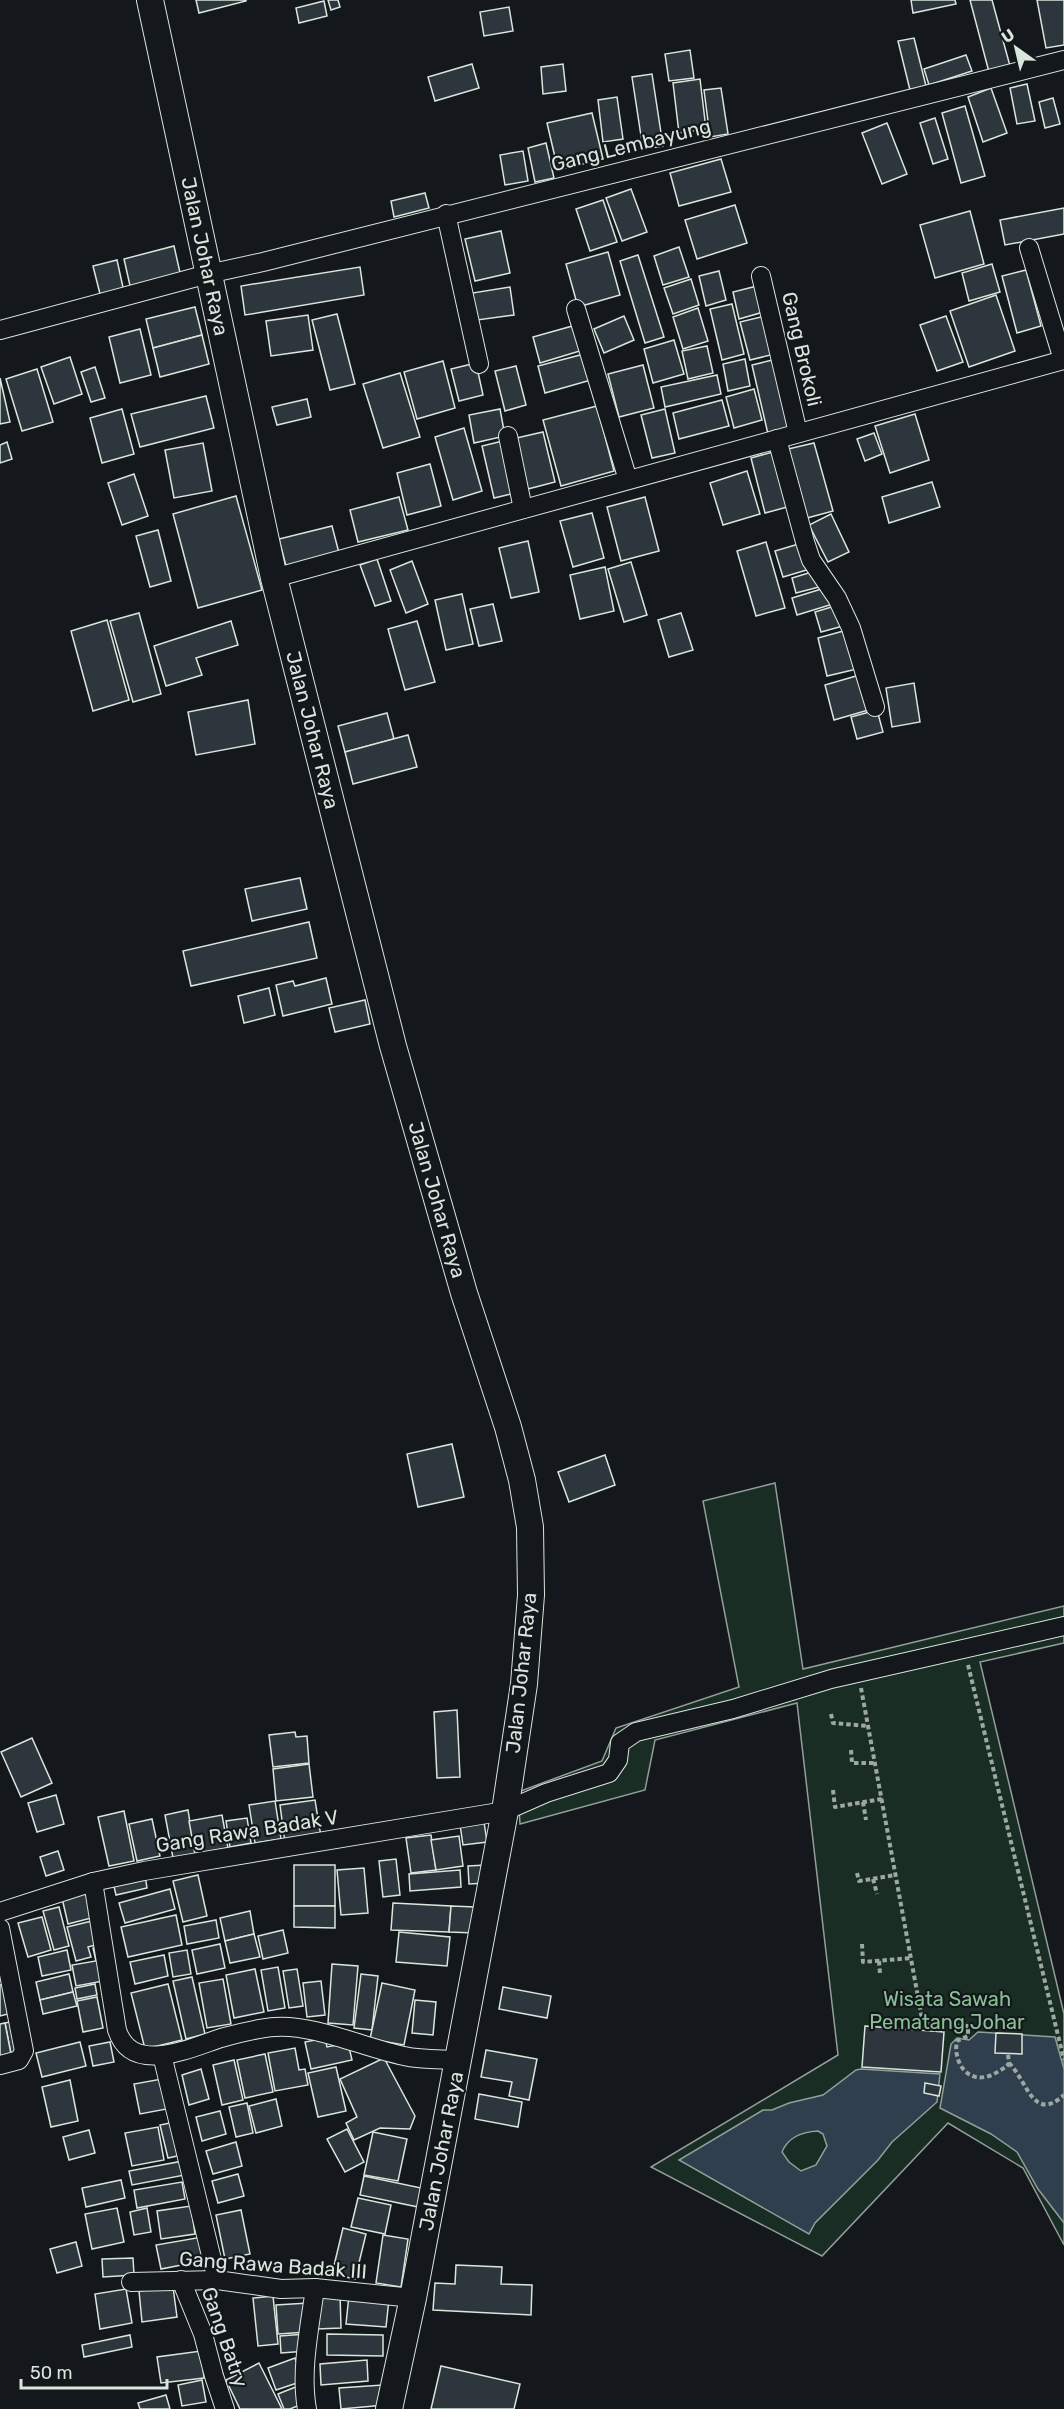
<svg xmlns="http://www.w3.org/2000/svg" width="1064" height="2409" font-family="Rubik,sans-serif">
  <style>
    .green { fill: #1a2d24; stroke: #939e99; stroke-width: 1.5 }
    .water { fill: #2f3f4d; stroke: #939e99; stroke-width: 1.5; fill-rule: evenodd }
    .building { fill: #2c363c; stroke: #d8e6dc; stroke-width: 1.5 }
    .lines { fill: none; stroke-linecap: round; stroke-linejoin: round }
    .street-casing { stroke: #d8e6dc; stroke-width: 20 }
    .secondary-casing { stroke: #d8e6dc; stroke-width: 28 }
    .path { stroke: #9da8a2; stroke-width: 4; stroke-dasharray: 4.5 3; stroke-linecap: butt }
    .street { stroke: #14181c; stroke-width: 18 }
    .secondary { stroke: #14181c; stroke-width: 26 }
    .labels { text-anchor: middle; dominant-baseline: central; stroke-width: 4.5; stroke-linejoin: round; paint-order: stroke }
    .street-label { font-size: 20px; fill: #d8e6dc; stroke: #14181c }
    .park-label { font-size: 20px; fill: #8ac095; stroke: #14181c }
  </style>
  <rect width="100%" height="100%" fill="#14181c"/>
  <!-- green -->
  <polygon class="green" points="775,1483 803,1669 1064,1606 1064,1643 980,1662 1064,2014 1064,2245 1023,2168 948,2123 822,2256 651,2167 838,2055 797,1703 655,1740 645,1790 520,1824 518,1792 602,1761 616,1728 739,1687 703,1501"/>
  <!-- water -->
  <g class="water">
    <polygon points="978,2032 1055,2037 1064,2069 1064,2223 1038,2189 1017,2152 991,2134 940,2108 951,2044 957,2038 969,2040"/>
    <path d="M861 2069 940 2074 937 2102 892 2142 878 2160 815 2223 809 2234 679 2160 763 2110H772L789 2103 823 2095 856 2070ZM818 2131 823 2134 827 2146 816 2165 801 2171 789 2162 782 2152C788 2137 801 2132 818 2131Z"/>
  </g>
  <!-- building -->
  <g class="building">
    <polygon points="196,0 246,0 246,1 199,13"/>
    <polygon points="328,0 338,0 340,7 331,10"/>
    <polygon points="911,0 955,0 956,4 913,13"/>
    <polygon points="970,0 992,0 1010,66 989,72"/>
    <polygon points="1037,0 1064,0 1064,45 1046,48"/>
    <polygon points="324,1 327,16 299,23 296,8"/>
    <polygon points="509,7 513,31 484,36 480,12"/>
    <polygon points="914,38 926,86 910,90 898,41"/>
    <polygon points="690,50 694,78 669,81 665,54"/>
    <polygon points="966,55 972,71 929,85 924,69"/>
    <polygon points="472,64 479,88 435,101 428,77"/>
    <polygon points="563,64 566,91 543,94 541,67"/>
    <polygon points="652,74 663,146 643,149 632,77"/>
    <polygon points="700,79 706,129 679,133 673,83"/>
    <polygon points="1027,84 1035,121 1017,124 1010,88"/>
    <polygon points="721,88 728,134 710,137 704,90"/>
    <polygon points="991,88 1007,133 983,142 968,97"/>
    <polygon points="617,97 623,139 603,142 598,100"/>
    <polygon points="1053,98 1060,124 1045,128 1039,102"/>
    <polygon points="965,106 985,176 961,183 942,113"/>
    <polygon points="592,113 603,159 558,170 547,123"/>
    <polygon points="935,118 948,159 933,164 920,123"/>
    <polygon points="887,123 907,174 882,184 862,133"/>
    <polygon points="546,143 554,178 535,182 528,148"/>
    <polygon points="523,151 528,181 505,185 500,155"/>
    <polygon points="721,159 731,192 679,206 670,173"/>
    <polygon points="631,189 647,232 622,241 606,198"/>
    <polygon points="425,193 429,208 394,217 391,201"/>
    <polygon points="603,200 617,242 590,251 576,209"/>
    <polygon points="735,205 747,243 697,259 685,220"/>
    <polygon points="1064,208 1064,234 1005,245 1000,220"/>
    <polygon points="970,211 984,264 935,278 920,225"/>
    <polygon points="501,231 510,273 475,281 465,239"/>
    <polygon points="174,246 181,277 131,290 124,259"/>
    <polygon points="679,247 689,277 663,285 654,256"/>
    <polygon points="608,252 620,295 578,307 566,264"/>
    <polygon points="638,255 664,337 645,343 620,261"/>
    <polygon points="117,260 124,292 101,298 93,266"/>
    <polygon points="992,264 1000,292 969,301 962,273"/>
    <polygon points="360,267 364,295 245,315 241,286"/>
    <polygon points="1026,270 1041,326 1017,333 1002,276"/>
    <polygon points="719,271 726,300 706,306 699,276"/>
    <polygon points="691,279 699,305 673,314 664,288"/>
    <polygon points="761,285 767,311 739,319 733,292"/>
    <polygon points="510,287 514,315 470,321 466,294"/>
    <polygon points="996,295 1015,351 969,367 950,311"/>
    <polygon points="732,304 744,354 722,360 710,309"/>
    <polygon points="195,307 202,335 153,348 146,319"/>
    <polygon points="698,308 708,341 683,349 673,317"/>
    <polygon points="337,314 355,384 330,390 312,320"/>
    <polygon points="308,315 313,350 271,356 266,321"/>
    <polygon points="769,315 779,353 750,360 740,322"/>
    <polygon points="624,316 634,340 604,353 594,329"/>
    <polygon points="946,316 963,362 937,371 920,325"/>
    <polygon points="576,325 583,350 540,363 533,337"/>
    <polygon points="140,329 151,375 120,383 109,337"/>
    <polygon points="202,335 209,364 160,377 153,348"/>
    <polygon points="674,340 684,374 653,383 644,349"/>
    <polygon points="707,346 713,373 688,379 682,351"/>
    <polygon points="584,354 591,380 545,393 538,366"/>
    <polygon points="70,357 82,394 54,404 41,367"/>
    <polygon points="745,359 750,386 728,391 723,364"/>
    <polygon points="777,359 793,428 768,434 752,365"/>
    <polygon points="443,361 455,408 417,419 404,372"/>
    <polygon points="476,363 483,395 459,401 451,369"/>
    <polygon points="643,365 654,408 619,417 608,374"/>
    <polygon points="516,366 526,405 505,411 495,371"/>
    <polygon points="95,367 105,398 91,402 81,372"/>
    <polygon points="37,369 53,422 22,431 6,379"/>
    <polygon points="400,373 420,437 383,448 363,384"/>
    <polygon points="717,375 721,394 665,407 661,387"/>
    <polygon points="0,378 10,422 0,424"/>
    <polygon points="754,389 762,420 734,428 726,397"/>
    <polygon points="206,396 214,428 140,447 131,414"/>
    <polygon points="307,399 311,417 277,425 272,407"/>
    <polygon points="722,400 729,426 679,439 673,413"/>
    <polygon points="597,406 614,471 561,486 543,420"/>
    <polygon points="122,409 134,454 102,463 90,418"/>
    <polygon points="500,409 505,436 474,443 469,415"/>
    <polygon points="665,409 675,453 652,458 641,415"/>
    <polygon points="915,414 929,460 890,473 875,426"/>
    <polygon points="464,428 482,491 453,500 435,437"/>
    <polygon points="543,432 555,482 524,490 512,439"/>
    <polygon points="874,433 882,454 865,461 857,439"/>
    <polygon points="507,440 519,492 494,498 482,446"/>
    <polygon points="7,442 12,459 0,463 0,445"/>
    <polygon points="203,443 212,491 174,498 165,450"/>
    <polygon points="814,443 833,511 807,518 788,449"/>
    <polygon points="776,451 791,506 765,513 751,458"/>
    <polygon points="430,464 441,506 407,515 397,473"/>
    <polygon points="747,471 760,514 723,525 710,483"/>
    <polygon points="134,474 148,516 122,525 108,483"/>
    <polygon points="932,482 940,507 889,523 882,497"/>
    <polygon points="236,496 262,590 198,608 173,514"/>
    <polygon points="399,497 408,530 358,542 350,510"/>
    <polygon points="645,497 659,551 621,561 607,507"/>
    <polygon points="592,513 604,558 573,567 560,521"/>
    <polygon points="831,514 849,552 828,562 809,525"/>
    <polygon points="332,526 339,553 286,566 279,539"/>
    <polygon points="158,530 171,581 150,587 136,536"/>
    <polygon points="528,541 539,592 511,598 499,548"/>
    <polygon points="766,542 785,608 756,616 737,551"/>
    <polygon points="802,543 810,569 783,577 775,551"/>
    <polygon points="377,559 391,601 375,606 360,565"/>
    <polygon points="412,561 428,604 406,613 390,570"/>
    <polygon points="631,562 647,615 624,622 608,569"/>
    <polygon points="605,567 614,611 580,619 570,575"/>
    <polygon points="815,571 819,587 796,593 792,578"/>
    <polygon points="828,587 833,604 797,615 792,598"/>
    <polygon points="462,594 473,644 446,650 435,600"/>
    <polygon points="493,604 502,641 479,646 470,609"/>
    <polygon points="838,605 843,626 821,632 815,612"/>
    <polygon points="139,613 161,694 133,702 110,621"/>
    <polygon points="681,613 693,650 669,657 658,620"/>
    <polygon points="107,620 129,700 93,711 71,631"/>
    <polygon points="231,621 238,645 196,658 202,675 166,686 154,646"/>
    <polygon points="417,621 435,682 405,690 388,629"/>
    <polygon points="847,630 857,669 827,676 818,638"/>
    <polygon points="863,674 872,709 834,720 825,685"/>
    <polygon points="914,683 920,722 892,727 886,688"/>
    <polygon points="248,700 255,744 196,755 188,712"/>
    <polygon points="877,710 883,732 857,739 851,717"/>
    <polygon points="387,713 394,739 345,752 338,726"/>
    <polygon points="408,735 417,767 353,784 345,752"/>
    <polygon points="300,878 307,909 252,921 245,889"/>
    <polygon points="309,922 317,958 191,986 183,951"/>
    <polygon points="326,978 332,1004 283,1016 276,985 293,981 295,986"/>
    <polygon points="269,988 275,1015 244,1023 238,996"/>
    <polygon points="365,1000 370,1024 335,1032 329,1008"/>
    <polygon points="452,1444 464,1497 418,1507 407,1454"/>
    <polygon points="605,1455 615,1485 569,1502 558,1472"/>
    <polygon points="457,1710 460,1777 437,1778 434,1712"/>
    <polygon points="295,1732 296,1737 307,1736 309,1763 273,1767 269,1735"/>
    <polygon points="32,1738 52,1783 21,1797 1,1752"/>
    <polygon points="309,1764 313,1797 276,1801 273,1769"/>
    <polygon points="56,1795 64,1824 37,1832 28,1803"/>
    <polygon points="315,1800 321,1837 285,1843 280,1805"/>
    <polygon points="275,1801 281,1839 255,1843 249,1805"/>
    <polygon points="188,1810 195,1854 173,1858 165,1815"/>
    <polygon points="124,1811 134,1861 109,1866 98,1817"/>
    <polygon points="222,1815 228,1848 195,1854 189,1821"/>
    <polygon points="247,1818 251,1843 230,1847 226,1821"/>
    <polygon points="152,1819 160,1856 137,1861 129,1824"/>
    <polygon points="484,1822 487,1842 463,1845 460,1825"/>
    <polygon points="431,1835 436,1870 411,1873 406,1838"/>
    <polygon points="459,1836 463,1866 436,1870 431,1840"/>
    <polygon points="58,1851 64,1870 46,1876 40,1857"/>
    <polygon points="396,1859 400,1895 383,1897 379,1861"/>
    <rect x="294" y="1865" width="41" height="41"/>
    <polygon points="486,1865 487,1883 469,1884 468,1866"/>
    <polygon points="364,1868 368,1913 341,1915 337,1870"/>
    <polygon points="460,1870 461,1887 410,1891 409,1874"/>
    <polygon points="145,1875 147,1888 116,1895 113,1882"/>
    <polygon points="198,1875 207,1916 183,1922 173,1881"/>
    <polygon points="170,1889 175,1909 125,1923 119,1903"/>
    <polygon points="89,1892 95,1917 68,1924 62,1898"/>
    <polygon points="393,1903 451,1906 449,1932 391,1930"/>
    <polygon points="294,1906 335,1906 335,1928 294,1927"/>
    <polygon points="451,1906 476,1907 475,1933 449,1932"/>
    <polygon points="59,1907 69,1946 54,1950 43,1911"/>
    <polygon points="250,1911 254,1934 225,1941 220,1918"/>
    <polygon points="176,1915 182,1945 128,1957 121,1927"/>
    <polygon points="42,1917 51,1950 28,1957 18,1923"/>
    <polygon points="96,1920 102,1943 88,1947 91,1957 76,1961 67,1927"/>
    <polygon points="216,1920 219,1938 187,1944 184,1926"/>
    <polygon points="283,1930 288,1953 263,1959 258,1936"/>
    <polygon points="399,1932 450,1937 447,1966 396,1962"/>
    <polygon points="254,1934 260,1957 230,1963 225,1941"/>
    <polygon points="220,1944 225,1968 197,1974 192,1950"/>
    <polygon points="102,1946 109,1980 76,1986 72,1965 96,1961 93,1948"/>
    <polygon points="67,1950 71,1970 42,1976 38,1957"/>
    <polygon points="187,1950 191,1974 173,1977 169,1953"/>
    <polygon points="164,1955 168,1976 135,1984 130,1962"/>
    <polygon points="332,1964 358,1966 353,2025 328,2023"/>
    <polygon points="278,1967 285,2008 268,2011 261,1970"/>
    <polygon points="255,1969 264,2012 234,2018 226,1975"/>
    <polygon points="297,1969 303,2006 289,2008 283,1971"/>
    <polygon points="69,1974 73,1992 40,2000 36,1982"/>
    <polygon points="361,1974 378,1976 372,2030 354,2028"/>
    <polygon points="192,1977 205,2034 186,2039 173,1981"/>
    <polygon points="223,1979 231,2024 207,2028 199,1983"/>
    <polygon points="321,1981 325,2015 307,2017 303,1983"/>
    <polygon points="10,1983 16,2012 0,2016 0,1985"/>
    <polygon points="382,1983 415,1990 404,2045 370,2039"/>
    <polygon points="95,1984 97,1995 77,1999 75,1988"/>
    <polygon points="168,1984 182,2040 145,2049 131,1993"/>
    <polygon points="503,1987 551,1996 547,2018 499,2009"/>
    <polygon points="73,1992 77,2006 43,2014 40,2000"/>
    <polygon points="97,1997 103,2028 83,2032 77,2001"/>
    <polygon points="415,2000 436,2002 433,2035 412,2033"/>
    <polygon points="18,2020 24,2051 11,2054 5,2023"/>
    <polygon points="5,2023 11,2054 0,2056 0,2024"/>
    <polygon points="865,2026 944,2032 941,2072 862,2067"/>
    <polygon points="996,2033 1022,2034 1022,2054 995,2053"/>
    <polygon points="325,2038 327,2047 348,2043 352,2060 311,2069 305,2042"/>
    <polygon points="80,2042 86,2066 42,2077 36,2053"/>
    <polygon points="110,2042 114,2062 93,2066 89,2046"/>
    <polygon points="295,2048 299,2070 305,2069 308,2085 275,2091 268,2053"/>
    <polygon points="486,2050 537,2059 529,2100 509,2096 512,2082 481,2077"/>
    <polygon points="265,2054 273,2092 245,2098 237,2060"/>
    <polygon points="384,2058 415,2116 410,2129 380,2128 354,2140 346,2123 357,2117 340,2079"/>
    <polygon points="234,2060 243,2100 222,2105 213,2065"/>
    <polygon points="336,2067 346,2111 318,2117 308,2073"/>
    <polygon points="201,2069 209,2099 189,2105 182,2075"/>
    <polygon points="167,2078 172,2108 140,2114 134,2084"/>
    <polygon points="70,2080 78,2121 51,2127 42,2087"/>
    <polygon points="925,2083 941,2086 939,2096 924,2093"/>
    <polygon points="479,2094 522,2102 518,2127 475,2119"/>
    <polygon points="276,2099 282,2126 256,2133 249,2106"/>
    <polygon points="247,2103 253,2133 236,2137 229,2107"/>
    <polygon points="220,2111 226,2134 202,2141 196,2117"/>
    <polygon points="175,2122 182,2155 168,2158 160,2125"/>
    <polygon points="158,2127 164,2160 132,2166 125,2133"/>
    <polygon points="347,2129 364,2162 345,2172 327,2139"/>
    <polygon points="89,2130 95,2153 69,2160 63,2137"/>
    <polygon points="373,2132 407,2139 398,2181 364,2175"/>
    <polygon points="236,2142 242,2166 213,2174 206,2151"/>
    <polygon points="183,2161 185,2175 132,2185 129,2171"/>
    <polygon points="238,2174 244,2196 218,2203 212,2181"/>
    <polygon points="364,2176 426,2189 423,2208 360,2195"/>
    <polygon points="121,2180 125,2198 86,2207 82,2188"/>
    <polygon points="182,2182 185,2199 137,2208 134,2190"/>
    <polygon points="358,2198 391,2205 385,2234 351,2227"/>
    <polygon points="191,2206 195,2234 161,2239 157,2211"/>
    <polygon points="117,2208 124,2242 92,2249 85,2214"/>
    <polygon points="147,2208 151,2232 134,2235 130,2212"/>
    <polygon points="241,2210 250,2254 225,2259 216,2215"/>
    <polygon points="343,2228 366,2234 355,2279 332,2274"/>
    <polygon points="383,2235 408,2239 401,2287 376,2283"/>
    <polygon points="202,2237 207,2260 161,2269 156,2245"/>
    <polygon points="76,2242 82,2266 57,2273 50,2249"/>
    <polygon points="133,2258 134,2275 103,2277 102,2259"/>
    <polygon points="456,2265 502,2267 501,2284 532,2285 531,2315 433,2310 435,2283 455,2284"/>
    <polygon points="173,2287 177,2317 142,2322 139,2291"/>
    <polygon points="126,2289 132,2323 100,2329 95,2294"/>
    <polygon points="340,2294 341,2328 317,2329 316,2296"/>
    <polygon points="349,2295 389,2299 386,2327 346,2324"/>
    <polygon points="273,2296 278,2344 258,2346 253,2298"/>
    <polygon points="308,2303 308,2332 278,2334 276,2305"/>
    <polygon points="306,2334 307,2351 281,2353 280,2336"/>
    <polygon points="327,2334 383,2335 383,2356 327,2355"/>
    <polygon points="130,2335 132,2347 84,2357 82,2345"/>
    <polygon points="201,2351 204,2378 161,2383 157,2357"/>
    <polygon points="295,2358 303,2381 276,2390 268,2368"/>
    <polygon points="367,2360 368,2381 321,2385 320,2364"/>
    <polygon points="259,2363 282,2409 240,2409 226,2380"/>
    <polygon points="441,2366 520,2384 514,2409 431,2409"/>
    <polygon points="202,2380 206,2402 182,2406 178,2385"/>
    <polygon points="383,2385 385,2405 341,2409 339,2388"/>
    <polygon points="298,2386 305,2403 290,2409 284,2409 278,2394"/>
    <polygon points="166,2395 170,2409 140,2409 138,2403"/>
  </g>
  <g class="lines">
    <defs>
      <g id="street">
        <polyline points="446,214 479,364"/>
        <polyline points="1029,248 1063,360"/>
        <polyline points="761,276 798,433"/>
        <polyline points="576,309 628,480"/>
        <polyline points="0,330 208,274 263,262 1064,60"/>
        <polyline points="508,436 523,509"/>
        <polyline points="777,439 805,542 811,560 837,598 851,628 875,707"/>
        <polyline points="274,578 1064,360"/>
        <path d="M93 1882 117 2030C132 2076 190 2048 221 2038 239 2033 257 2028 275 2027 314 2024 365 2048 404 2056 421 2060 441 2059 458 2060"/>
        <polyline points="0,1912 93,1882 144,1871 505,1811 546,1793 609,1773 618,1760 620,1743 636,1732 733,1709 831,1679 1064,1626"/>
        <polyline points="0,1928 24,2051 19,2060 0,2065"/>
        <polyline points="162,2055 217,2280"/>
        <polyline points="181,2280 203,2334 214,2376 225,2409"/>
        <polyline points="131,2282 217,2280 281,2289 315,2288 413,2298"/>
        <path d="M307 2409C300 2371 310 2326 315 2288"/>
      </g>
      <g id="secondary">
        <path id="s1" d="M150 0 274 578 393 1046 464 1293 508 1427 522 1480 530 1527 531 1595 524 1684 505 1811 413 2298 389 2409"/>
      </g>
    </defs>
    <!-- street casing -->
    <use href="#street" class="street-casing"/>
    <!-- secondary casing -->
    <use href="#secondary" class="secondary-casing"/>
    <!-- path -->
    <g class="path">
      <polyline points="968,1665 1064,2060"/>
      <path d="M861 1688 923 2024 968 2026V2036L957 2041C953 2058 964 2081 985 2077 992 2076 1001 2070 1007 2066L1009 2063 1008 2054"/>
      <polyline points="831,1714 833,1723 868,1726"/>
      <polyline points="851,1750 852,1763 875,1763"/>
      <polyline points="833,1790 835,1807 882,1799"/>
      <polyline points="863,1802 866,1820"/>
      <polyline points="857,1873 859,1881 896,1875"/>
      <polyline points="873,1879 877,1894"/>
      <polyline points="862,1944 863,1962 911,1958"/>
      <polyline points="879,1961 880,1974"/>
      <polyline points="923,2024 925,2031"/>
      <path d="M1009 2063C1028 2082 1033 2123 1064 2095"/>
    </g>
    <!-- street -->
    <use href="#street" class="street"/>
    <!-- secondary -->
    <use href="#secondary" class="secondary"/>
  </g>
  <g class="labels">
    <!-- street labels -->
    <g class="street-label">
      <text transform="translate(631 145) rotate(-14)">Gang Lembayung</text>
      <text stroke="none"><textPath href="#s1" startOffset="262">Jalan Johar Raya</textPath></text>
      <text transform="translate(802 349) rotate(77)">Gang Brokoli</text>
      <text stroke="none"><textPath href="#s1" startOffset="748">Jalan Johar Raya</textPath></text>
      <text stroke="none"><textPath href="#s1" startOffset="1234">Jalan Johar Raya</textPath></text>
      <text transform="translate(521 1673) rotate(-84)">Jalan Johar Raya</text>
      <text transform="translate(247 1831) rotate(-9)">Gang Rawa Badak V</text>
      <text transform="translate(441 2151) rotate(-79)">Jalan Johar Raya</text>
      <text transform="translate(273 2265) rotate(4)">Gang Rawa Badak III</text>
      <text transform="translate(225 2337) rotate(71)">Gang Batry</text>
    </g>
    <!-- park labels -->
    <g class="park-label">
      <text x="947" y="1999">Wisata Sawah<tspan x="947" dy="23">Pematang Johar</tspan></text>
    </g>
  </g>
  <!-- north arrow -->
  <g transform="translate(1016 48) rotate(326)" stroke="#14181c" stroke-width="4.5" paint-order="stroke">
  <path d="M0-4.5L10 22L0 15L-10 22Z" fill="#d8e6dc"/>
  <text y="-9" font-size="16" font-weight="bold" text-anchor="middle" fill="#d8e6dc">U</text>
  </g>
  <!-- scale -->
  <path d="M21 2379v9h146v-9" fill="none" stroke="#d8e6dc" stroke-width="3"/>
  <text x="30" y="2379" font-size="18" fill="#d8e6dc" stroke="#14181c" stroke-width="4.5" paint-order="stroke">50 m</text>
</svg>
